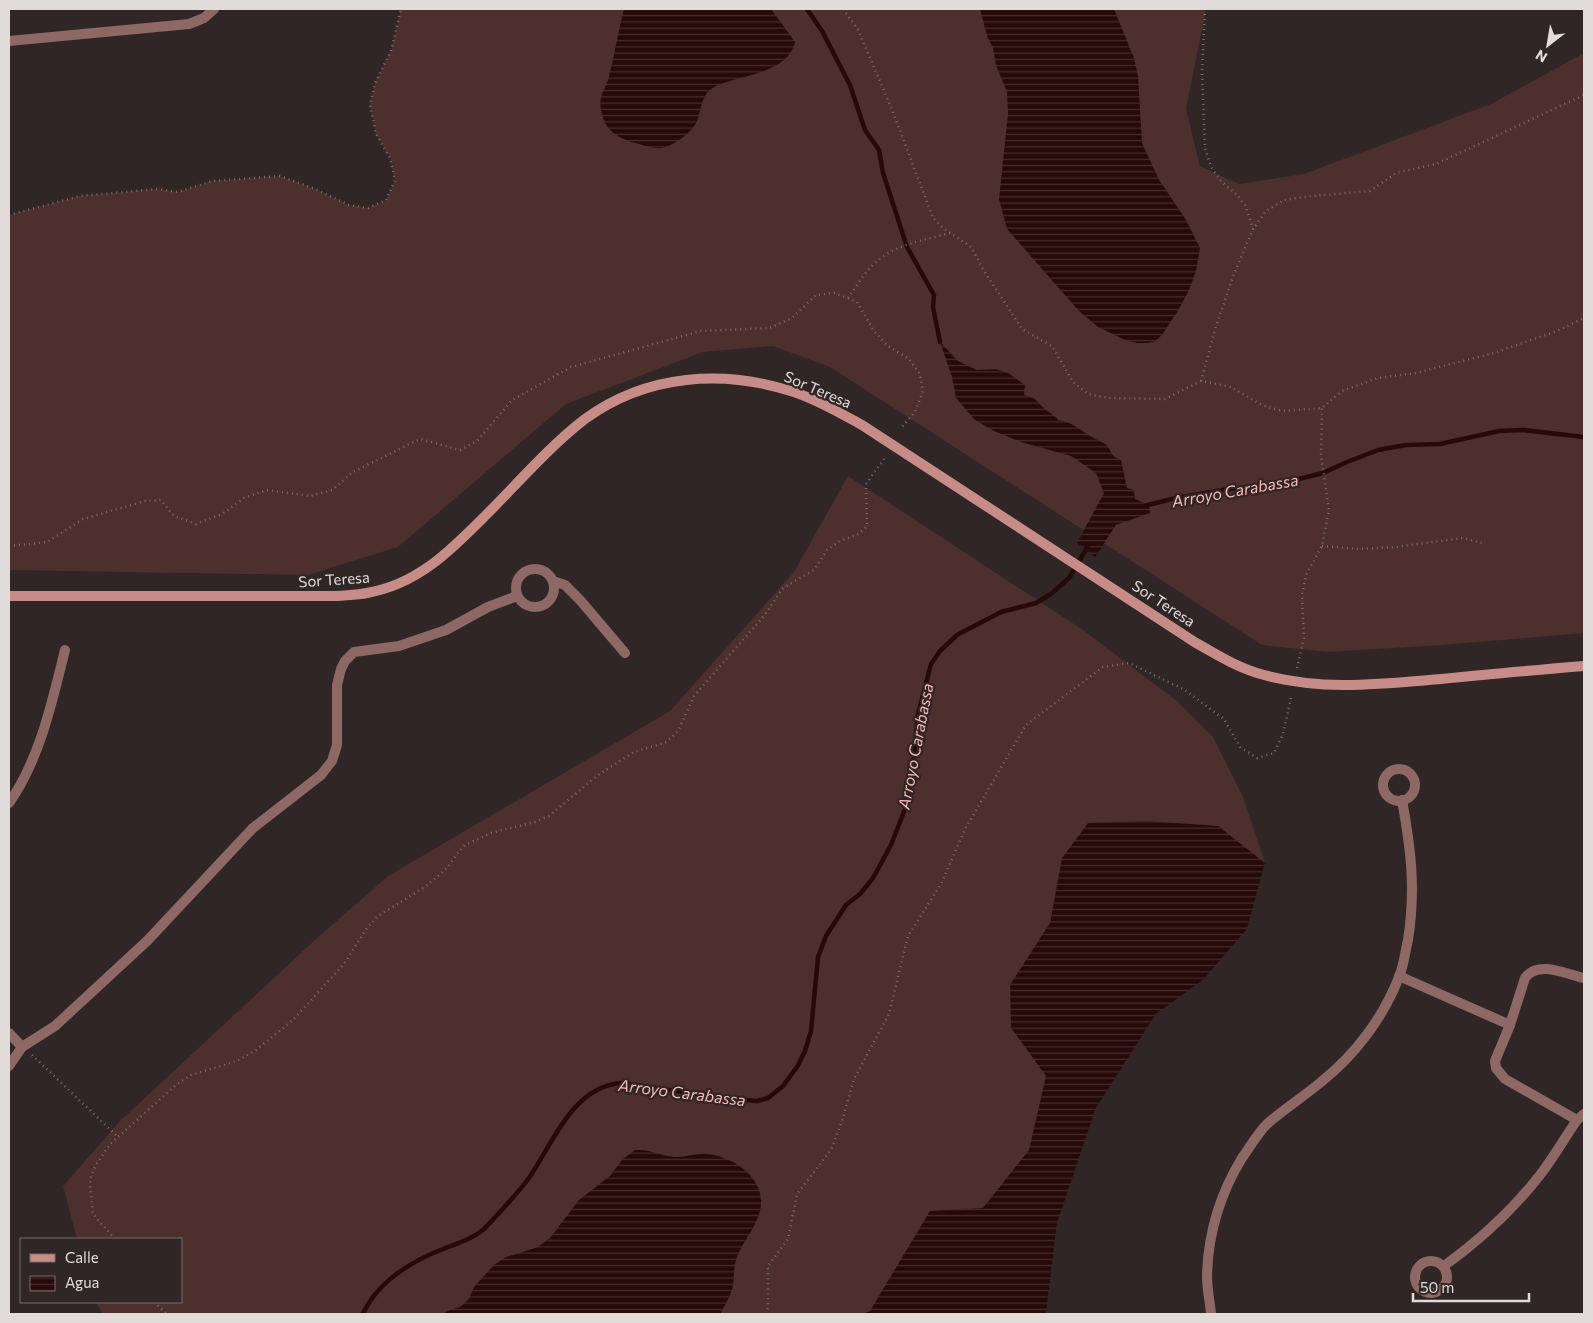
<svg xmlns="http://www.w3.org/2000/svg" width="1593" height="1323" font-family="Commissioner,sans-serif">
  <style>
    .grass { fill: #4d2f2d }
    .water { fill: url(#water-rules) }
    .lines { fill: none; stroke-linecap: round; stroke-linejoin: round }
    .stream { stroke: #260a09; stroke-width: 4.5 }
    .path { stroke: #797170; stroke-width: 2.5; stroke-dasharray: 1 4; stroke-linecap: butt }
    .street { stroke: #8e6865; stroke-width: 10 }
    .secondary { stroke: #c78c87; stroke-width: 10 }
    .labels { text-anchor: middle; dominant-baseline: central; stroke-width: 4.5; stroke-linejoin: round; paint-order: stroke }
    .street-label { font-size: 15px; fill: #e1dbda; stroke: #2f2625 }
    .water-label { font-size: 16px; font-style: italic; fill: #fdbab5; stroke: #2f2625 }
  </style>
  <defs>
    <pattern id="water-rules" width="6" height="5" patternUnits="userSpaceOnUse" patternTransform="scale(1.25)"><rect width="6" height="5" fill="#260a09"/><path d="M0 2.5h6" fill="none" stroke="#452d2c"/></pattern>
  </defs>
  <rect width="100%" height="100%" fill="#2f2625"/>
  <!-- grass -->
  <g class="grass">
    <polygon points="401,9 1206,9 1186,109 1200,166 1239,184 1304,174 1491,104 1584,53 1584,633 1442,645 1327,652 1262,645 830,367 773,346 703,352 566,404 398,547 308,575 9,570 9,215 80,196 157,189 178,192 212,181 280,176 315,189 349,205 368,208 386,200 395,180 390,158 376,134 370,105 375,83 391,51"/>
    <polygon points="848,476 1083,630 1177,701 1213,737 1243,797 1265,863 1247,929 1203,980 1156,1014 1096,1108 1057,1223 1046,1314 103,1314 96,1302 181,1302 181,1239 77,1239 63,1186 121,1120 317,938 388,876 670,711 794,572"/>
  </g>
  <!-- water -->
  <g class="water">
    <path d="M624 9H771L795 42C787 74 741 75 716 86 701 93 702 108 697 121 693 132 673 146 662 148 655 149 646 146 639 144 629 142 613 136 607 126 602 118 599 106 601 97 603 90 608 83 609 76 615 54 618 31 624 9Z"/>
    <polygon points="980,9 1114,9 1134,58 1138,76 1142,143 1158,178 1186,220 1200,248 1196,271 1189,290 1179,309 1162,335 1154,342 1148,343 1137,343 1125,340 1098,327 1079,311 1007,229 999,199 1008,114 1007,92 996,65 993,48 987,36"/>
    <path d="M940 342 958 361 977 370 996 369 1008 373 1025 385 1024 395C1040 399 1035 401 1045 409 1051 414 1054 414 1058 420 1072 422 1079 429 1090 436 1095 439 1100 441 1105 444 1113 450 1108 455 1121 460L1127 488 1134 490 1135 499 1149 505 1150 513 1116 525 1095 557 1077 543 1104 493 1096 473 1071 456 1021 442 994 431 975 420 956 398 952 377Z"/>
    <polygon points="1146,821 1218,826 1265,863 1247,929 1203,980 1156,1014 1096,1108 1057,1223 1046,1314 863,1314 870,1311 930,1211 983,1208 1029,1150 1046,1076 1011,1028 1010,985 1050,923 1062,858 1088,823"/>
    <path d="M635 1150C653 1149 661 1157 677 1157 687 1157 697 1153 707 1154 731 1156 763 1176 761 1204 760 1224 742 1241 736 1260 733 1269 735 1280 732 1290 729 1298 724 1307 720 1314H442L450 1310 460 1307 469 1299 474 1287 494 1265 506 1257 538 1247 550 1238 579 1200 611 1175 622 1160Z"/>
  </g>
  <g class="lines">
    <!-- stream -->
    <g class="stream">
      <polyline points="807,9 822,31 850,85 865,130 879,150 883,173 907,247 934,295 933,307 940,342"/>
      <polyline points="1144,506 1176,498 1229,489 1267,485 1299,479 1323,473 1347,462 1378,450 1406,445 1440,444 1499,431 1523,430 1584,437"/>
      <path d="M363 1314C377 1282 412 1261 443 1249 458 1243 476 1238 487 1226 499 1213 519 1192 529 1178 553 1143 572 1088 620 1083L734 1099 757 1101 768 1098 783 1086 797 1067 805 1051 811 1031 818 957 826 936 846 905 860 894 873 878 891 845 905 809 912 777 918 714 931 664 940 651 957 635 1001 612 1036 603 1051 594 1069 578 1088 546"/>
    </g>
    <!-- path -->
    <g class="path">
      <polyline points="843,9 858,30 893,112 933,218 943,228 971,247 984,271 1022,329 1052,346 1073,382 1088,394 1109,398 1165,399 1201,381 1231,387 1262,405 1282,411 1322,408 1342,391 1378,378 1416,373 1494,353 1557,331 1584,318"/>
      <polyline points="1205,9 1202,71 1205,148 1211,167 1221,181 1238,196 1245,205 1253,229"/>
      <polyline points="9,215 80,196 157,189 178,192 212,181 280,176 315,189 349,205 368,208 386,200 395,180 390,158 376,134 370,105 375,83 391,51 401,9"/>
      <path d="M848 298C857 286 865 271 877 261 897 244 925 240 950 233"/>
      <polyline points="1201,381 1216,326 1234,274 1253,229 1266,211 1284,200 1312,196 1370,191 1396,173 1436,164 1584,95"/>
      <polyline points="9,546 47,542 83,519 145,501 161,500 174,516 196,524 222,514 244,498 267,490 310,496 332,490 353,472 420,439 460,450 477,441 512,400 571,367 701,331 769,328 792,318 816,295 834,293 857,302 874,331 888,346 909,359 920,374 923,391 915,412 902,427"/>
      <polyline points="1322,546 1358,549 1396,547 1463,538 1482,543"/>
      <polyline points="1297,668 1304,638 1302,595 1306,575 1322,546 1329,510 1321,456 1322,408"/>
      <polyline points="32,1055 118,1137"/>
      <polyline points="115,1239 93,1214 90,1185 91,1176 96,1165 110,1144 118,1137 176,1085 191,1075 237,1061 256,1050 293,1020 344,964 367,928 378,916 425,887 437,877 448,867 459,851 465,845 491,833 535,822 549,816 598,775 634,752 667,742 678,731 694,696 764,616 783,588 814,570 827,550 840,541 859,534 867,526 866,484 884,459"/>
      <polyline points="154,1302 167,1314"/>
      <polyline points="766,1314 768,1307 768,1266 788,1239 797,1194 831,1150 842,1121 854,1079 889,1014 908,936 941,884 965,829 1026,725 1103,667 1129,663 1185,690 1224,719 1240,747 1257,758 1274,753 1283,734 1291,698"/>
    </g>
    <!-- street -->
    <g class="street">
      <polyline points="9,41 189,24 204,18 214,9"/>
      <circle cx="535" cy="588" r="19"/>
      <polyline points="553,581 565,585 580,600 625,653"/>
      <circle cx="1399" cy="785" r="16"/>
      <path d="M9 803C40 759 52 702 65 650"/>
      <polyline points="1399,976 1510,1025"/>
      <polyline points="9,1033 22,1047"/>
      <polyline points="9,1066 22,1047 55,1026 147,941 253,828 321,775 332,761 337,745 337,685 341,669 345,661 354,652 399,646 446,630 488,607 517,596"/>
      <path d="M1577 1120 1505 1079 1496 1068 1495 1061 1510 1025 1525 978C1538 960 1566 974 1584 978"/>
      <circle cx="1431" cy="1277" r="16"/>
      <path d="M1444 1266C1480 1240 1512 1211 1540 1175 1553 1158 1564 1139 1577 1120L1584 1114"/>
      <path d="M1211 1314C1210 1302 1207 1289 1207 1276 1208 1234 1220 1194 1242 1158 1250 1147 1257 1134 1267 1124 1284 1109 1303 1097 1321 1082 1355 1055 1383 1018 1399 977 1404 965 1405 952 1408 940 1416 889 1411 850 1402 800"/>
    </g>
    <!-- secondary -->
    <path class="secondary" d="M9 596H337C347 595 357 595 367 593 419 584 452 549 487 514 518 483 551 445 585 419 647 374 723 369 794 392 818 400 840 413 862 425L1196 643C1218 655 1239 669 1264 675 1324 691 1380 684 1441 679 1489 674 1536 670 1584 666"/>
  </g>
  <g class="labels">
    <!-- street labels -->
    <g class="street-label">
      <text transform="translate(818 389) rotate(23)">Sor Teresa</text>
      <text transform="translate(334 579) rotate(-4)">Sor Teresa</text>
      <text transform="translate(1164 603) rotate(33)">Sor Teresa</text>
    </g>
    <!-- water labels -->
    <g class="water-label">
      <text transform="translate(1235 490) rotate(-10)">Arroyo Carabassa</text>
      <text transform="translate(915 746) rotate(-79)">Arroyo Carabassa</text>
      <text transform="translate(682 1092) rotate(7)">Arroyo Carabassa</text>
    </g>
  </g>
  <!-- border -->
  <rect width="1593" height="1323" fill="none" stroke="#e1dbda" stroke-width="20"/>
  <!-- legend -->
  <rect x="20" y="1238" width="162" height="65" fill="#2f2625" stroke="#766e6d"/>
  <rect x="30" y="1254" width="25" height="8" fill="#c78c87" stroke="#766e6d"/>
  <text x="65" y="1263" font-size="15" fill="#e1dbda">Calle</text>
  <rect x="30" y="1276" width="25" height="15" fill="url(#water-rules)" stroke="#766e6d"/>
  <text x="65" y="1288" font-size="15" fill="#e1dbda">Agua</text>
  <!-- north arrow -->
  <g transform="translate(1548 45) rotate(211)" stroke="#2f2625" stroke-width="4" paint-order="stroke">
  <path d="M0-4L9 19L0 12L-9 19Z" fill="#e1dbda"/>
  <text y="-8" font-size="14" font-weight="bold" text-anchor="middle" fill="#e1dbda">N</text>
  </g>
  <!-- scale -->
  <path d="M1413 1293v8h116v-8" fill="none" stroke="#e1dbda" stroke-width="2.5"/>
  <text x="1420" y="1293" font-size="15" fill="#e1dbda" stroke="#2f2625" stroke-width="4" paint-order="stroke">50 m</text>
</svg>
